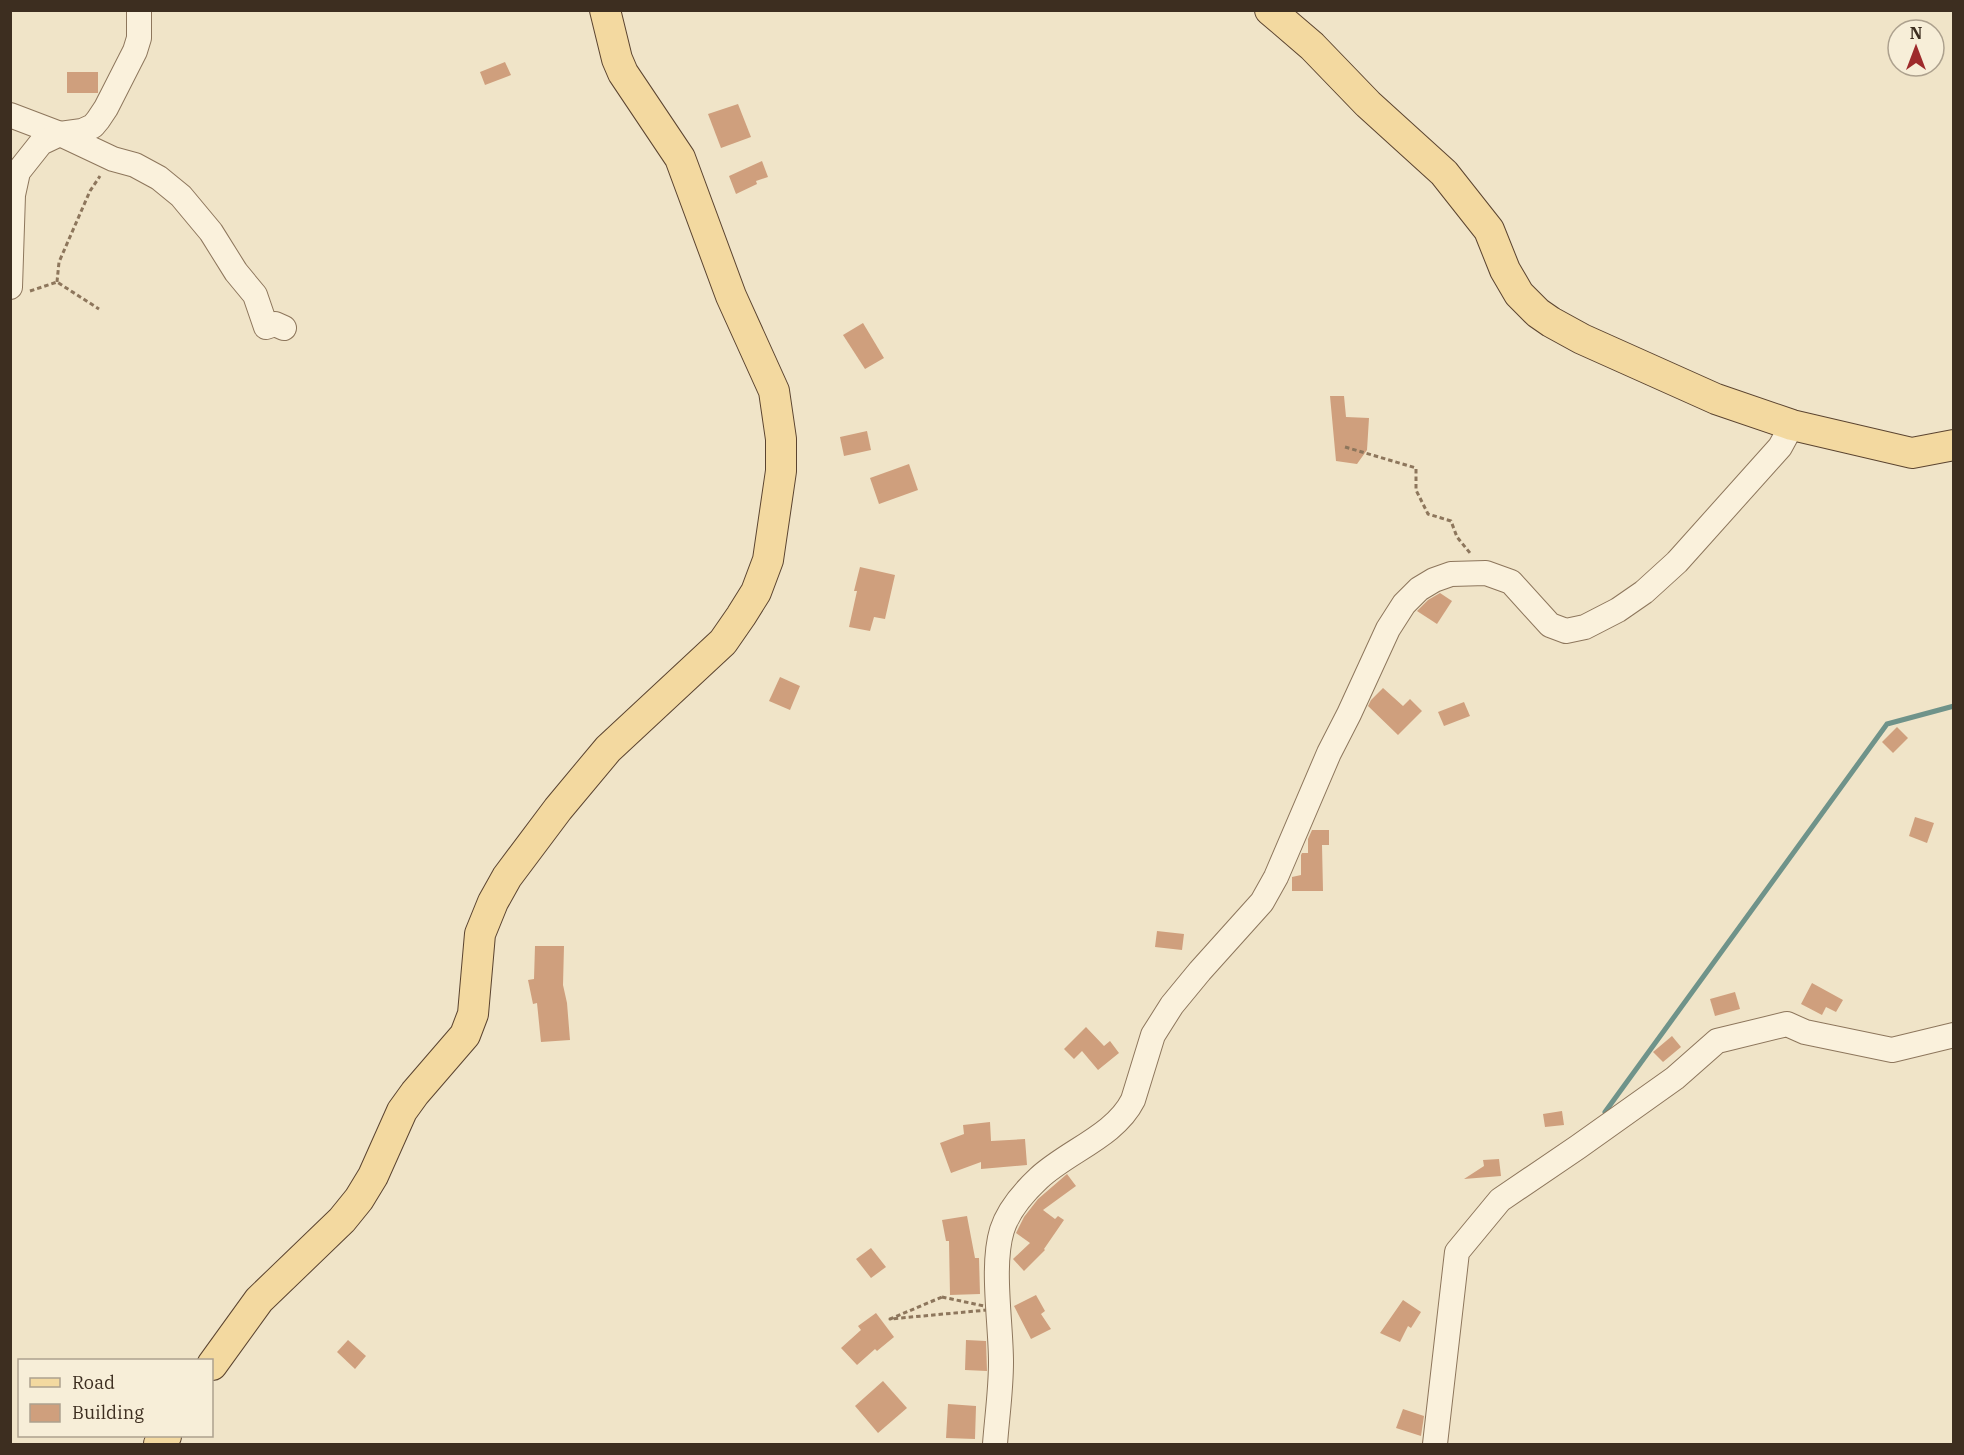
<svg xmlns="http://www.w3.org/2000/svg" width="1964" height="1455" font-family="'IBM Plex Serif',serif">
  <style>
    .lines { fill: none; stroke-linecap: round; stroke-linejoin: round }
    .stream { stroke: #6f938a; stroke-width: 5 }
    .building { fill: #cf9f7d }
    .minor-casing { stroke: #8d765c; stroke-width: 26 }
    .major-casing { stroke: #5b4430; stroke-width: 32 }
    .path { stroke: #8d765c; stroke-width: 3; stroke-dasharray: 4.5 3; stroke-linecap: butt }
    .minor { stroke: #faf1dc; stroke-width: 24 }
    .major { stroke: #f3d9a0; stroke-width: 30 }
  </style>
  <rect width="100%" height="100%" fill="#f0e4c8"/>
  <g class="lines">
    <!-- stream -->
    <polyline class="stream" points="1605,1112 1887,724 1954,706"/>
  </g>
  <!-- building -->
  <g class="building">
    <polygon points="505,62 511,75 485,85 480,72"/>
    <rect x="67" y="72" width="31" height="21"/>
    <polygon points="738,104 751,137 721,148 708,114"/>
    <polygon points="762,161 768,177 756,181 757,184 736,194 729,176"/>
    <polygon points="863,323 884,358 865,369 843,335"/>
    <polygon points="1330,396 1344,396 1346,417 1369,418 1367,450 1357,464 1336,461"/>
    <polygon points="867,431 871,450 844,456 840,437"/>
    <polygon points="909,464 918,490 879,504 870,478"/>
    <polygon points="860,567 895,575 885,619 874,617 870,631 849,627 857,591 854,591"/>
    <polygon points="1440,593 1452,601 1437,624 1417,611 1428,600"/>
    <polygon points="780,677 800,686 790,710 769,701"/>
    <polygon points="1383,688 1403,706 1410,699 1422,711 1398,735 1368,706 1371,700"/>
    <polygon points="1464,702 1470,716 1444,726 1438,712"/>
    <polygon points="1897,727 1908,738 1893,753 1882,742"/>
    <polygon points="1915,817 1934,823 1927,843 1909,836"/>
    <polygon points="1312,830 1329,830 1329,845 1322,845 1323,891 1292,891 1292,877 1301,875 1301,855 1302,853 1308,853 1308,839"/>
    <polygon points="1157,931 1184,934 1182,950 1155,947"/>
    <polygon points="535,946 564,946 563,985 567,1003 570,1040 541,1042 537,1003 533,1004 528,980 534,979"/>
    <polygon points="1812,983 1843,1000 1836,1012 1826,1007 1822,1015 1801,1004"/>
    <polygon points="1735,992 1740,1009 1715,1016 1710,999"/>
    <polygon points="1086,1027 1104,1046 1110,1041 1119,1053 1098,1070 1082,1051 1074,1059 1064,1049"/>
    <polygon points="1672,1036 1681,1047 1663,1062 1653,1052"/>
    <polygon points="1562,1111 1564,1125 1545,1127 1543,1114"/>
    <polygon points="990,1122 991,1141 1025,1139 1027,1165 981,1169 981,1162 951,1173 940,1143 964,1134 963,1125"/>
    <polygon points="1499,1159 1501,1176 1464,1179 1484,1166 1483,1160"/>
    <polygon points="1067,1174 1076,1186 1043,1210 1055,1219 1058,1216 1064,1220 1044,1249 1045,1250 1024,1271 1013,1259 1030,1243 1016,1233 1024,1217 1038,1199"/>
    <polygon points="967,1216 975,1258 979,1258 980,1294 950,1295 949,1241 946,1241 942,1220"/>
    <polygon points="871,1248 886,1267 871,1278 856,1259"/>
    <polygon points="1036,1295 1045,1311 1041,1314 1051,1329 1031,1339 1014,1306"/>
    <polygon points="1403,1300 1421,1312 1411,1328 1408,1326 1400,1342 1380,1333"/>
    <polygon points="876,1313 894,1337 877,1351 875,1349 857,1365 841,1348 861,1330 858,1326"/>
    <polygon points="348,1340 366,1356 355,1369 337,1352"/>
    <polygon points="966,1340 986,1341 987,1371 965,1370"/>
    <polygon points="883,1381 907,1408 878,1433 855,1406"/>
    <polygon points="948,1404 976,1406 975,1439 946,1438"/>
    <polygon points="1403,1409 1424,1416 1421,1436 1396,1428"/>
  </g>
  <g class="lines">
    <defs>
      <g id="minor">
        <polyline points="10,115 60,134 113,159 135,165 159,178 181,196 211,232 236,272 255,295 266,327 275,324 284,328"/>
        <polyline points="10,287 13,195 18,172 41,143 60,134 82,131 93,126 98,120 106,108 135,51 139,38 139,10"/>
        <path d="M995 1444C997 1417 1001 1390 1001 1362 1001 1323 991 1266 1002 1230 1008 1211 1024 1192 1039 1178 1068 1151 1115 1136 1133 1100L1153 1035 1172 1005 1200 971 1262 902 1276 877 1329 753 1349 714 1388 629 1404 604 1419 589 1434 580 1451 574 1486 573 1511 582 1550 625 1566 631 1585 627 1618 610 1644 592 1677 562 1780 447 1792 425"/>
        <polyline points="1435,1444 1457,1252 1500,1200 1578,1147 1675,1078 1717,1041 1787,1024 1805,1032 1892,1050 1954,1035"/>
      </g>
      <g id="major">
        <polyline points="1270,10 1312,46 1368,104 1444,173 1489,230 1505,270 1519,294 1538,313 1551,322 1582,339 1716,399 1792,425 1912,453 1954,445"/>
        <polyline points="212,1365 259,1300 342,1220 359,1199 373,1176 402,1111 415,1093 465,1035 473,1014 480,934 493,902 507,877 558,809 608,749 723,642 741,616 756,592 768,560 781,471 781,439 774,391 731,296 680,158 623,73 617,59 605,10"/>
        <polyline points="159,1444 166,1436"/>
      </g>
    </defs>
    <!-- minor casing -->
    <use href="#minor" class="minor-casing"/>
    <!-- major casing -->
    <use href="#major" class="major-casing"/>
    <!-- path -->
    <g class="path">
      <polyline points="57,282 59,262 90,191 100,176"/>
      <polyline points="30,291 57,282 99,309"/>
      <polyline points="1345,447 1416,468 1416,490 1428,514 1451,521 1457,537 1470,553"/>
      <polygon points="942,1297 998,1309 890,1319"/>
    </g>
    <!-- minor -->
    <use href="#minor" class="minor"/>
    <!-- major -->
    <use href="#major" class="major"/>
  </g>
  <!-- border -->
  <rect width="1964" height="1455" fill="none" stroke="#3d2e20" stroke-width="24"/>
  <!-- legend -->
  <rect x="18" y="1359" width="195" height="78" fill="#f7eed8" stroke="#ada18e" stroke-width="1.5"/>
  <rect x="30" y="1378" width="30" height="9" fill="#f3d9a0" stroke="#ada18e" stroke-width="1.5"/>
  <text x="72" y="1389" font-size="18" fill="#3d2e20">Road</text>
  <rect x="30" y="1404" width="30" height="18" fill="#cf9f7d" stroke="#ada18e" stroke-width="1.5"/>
  <text x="72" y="1419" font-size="18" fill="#3d2e20">Building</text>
  <!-- north arrow -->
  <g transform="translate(1916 48)"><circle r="28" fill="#f7eed8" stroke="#ada18e" stroke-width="1.5"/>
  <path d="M0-4.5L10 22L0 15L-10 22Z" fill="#9e2a2b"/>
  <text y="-9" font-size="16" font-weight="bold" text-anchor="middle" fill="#3d2e20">N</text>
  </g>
</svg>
